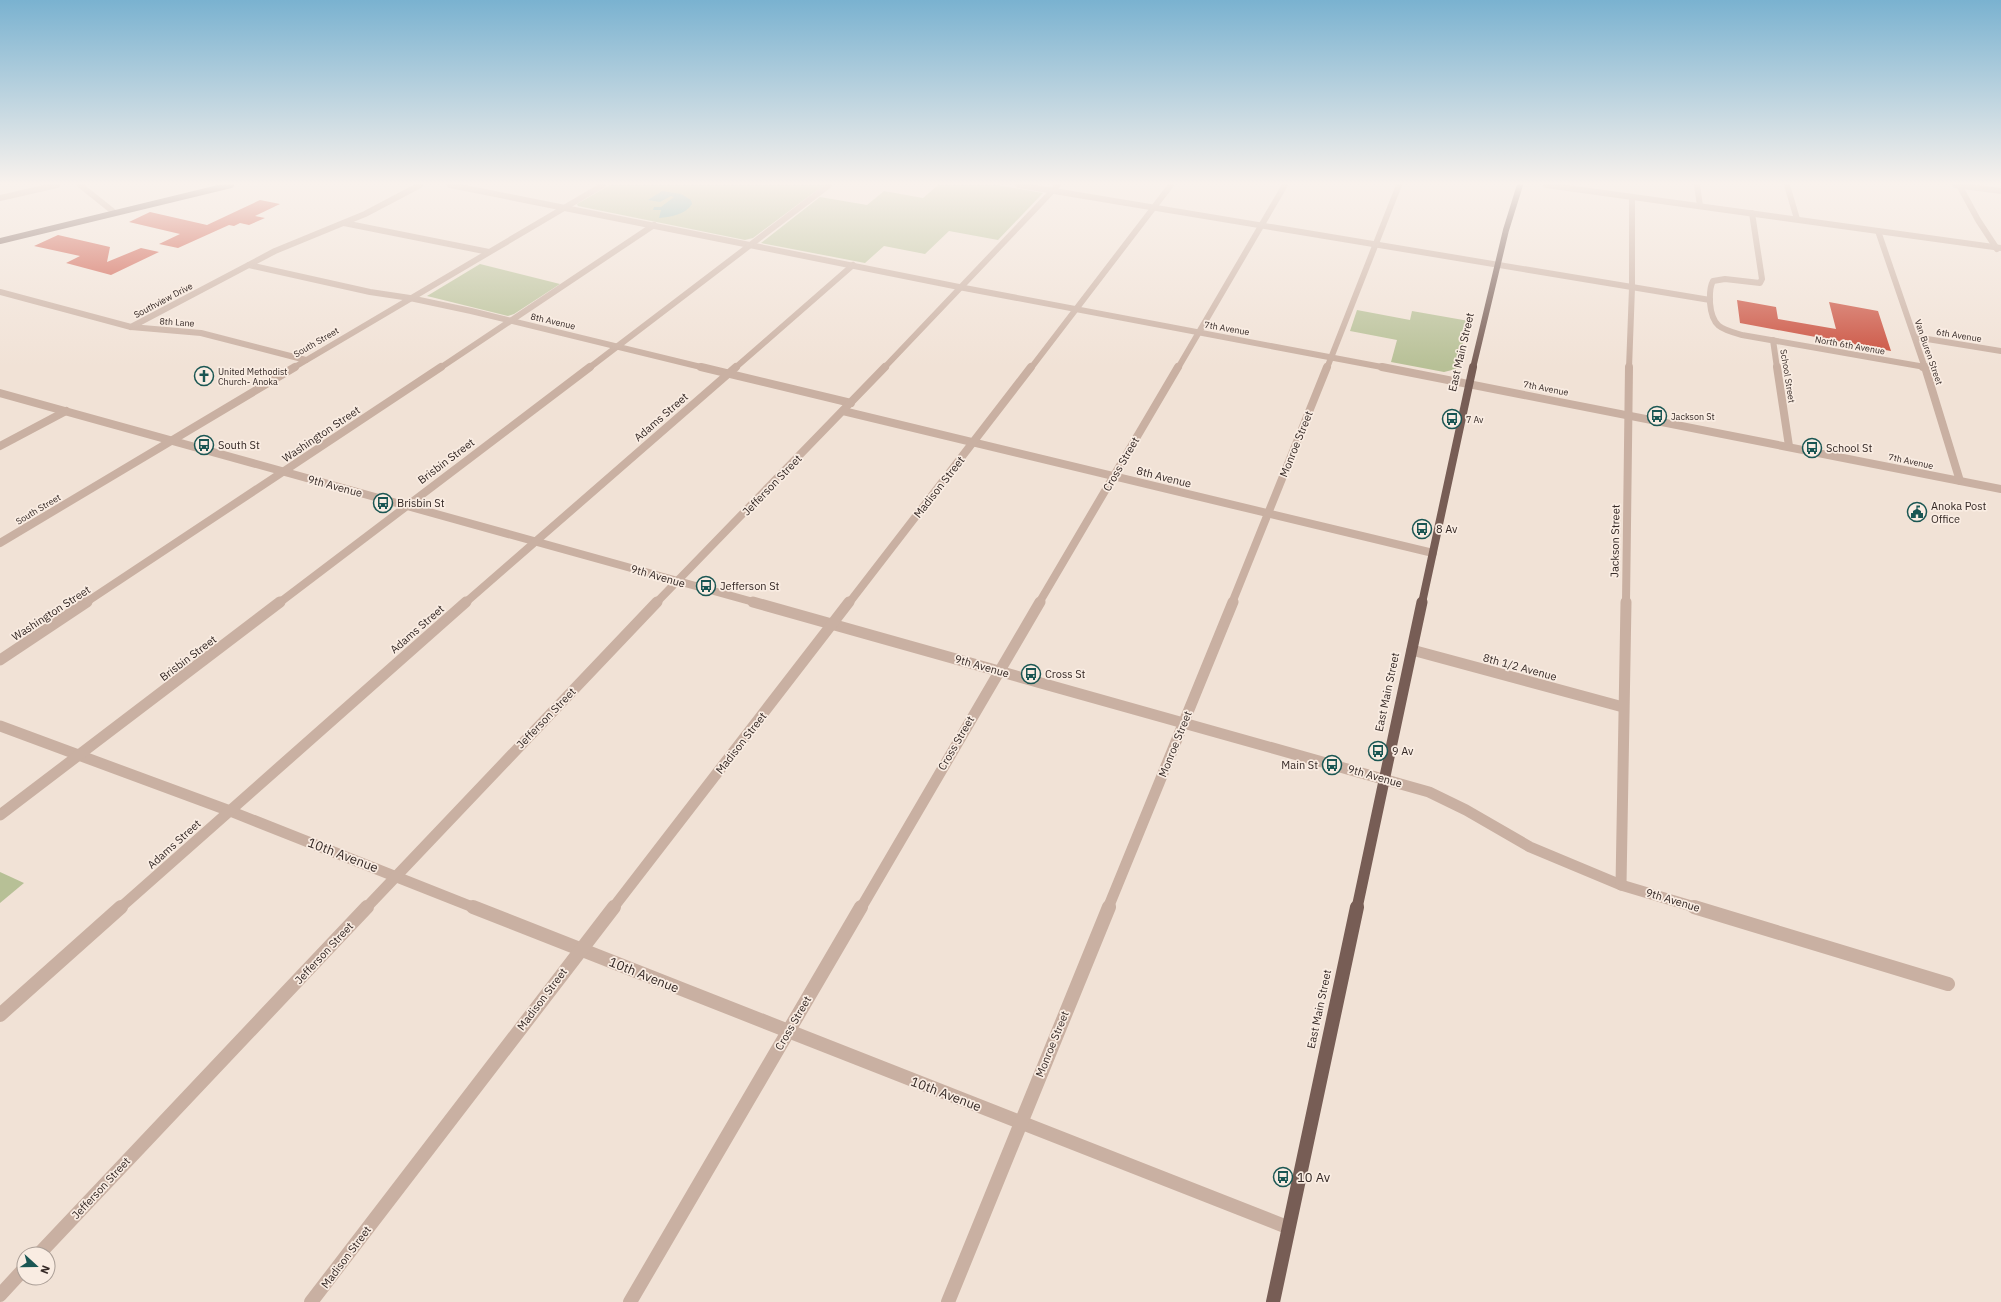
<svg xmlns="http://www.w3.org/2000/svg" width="2001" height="1302" font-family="'IBM Plex Sans',sans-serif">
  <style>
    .green { fill: #b7c096 }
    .water { fill: #75afab }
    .building { fill: #ca4e3c }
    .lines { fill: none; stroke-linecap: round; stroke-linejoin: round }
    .minor-far3 { stroke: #c9b0a2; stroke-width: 6 }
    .minor-far2 { stroke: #c9b0a2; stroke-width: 8 }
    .minor-far1 { stroke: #c9b0a2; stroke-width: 11 }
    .minor { stroke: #c9b0a2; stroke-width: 14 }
    .major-far3 { stroke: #775d55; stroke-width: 6 }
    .major-far2 { stroke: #775d55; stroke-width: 8 }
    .major-far1 { stroke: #775d55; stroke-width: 11 }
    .major { stroke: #775d55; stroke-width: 14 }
    .labels { text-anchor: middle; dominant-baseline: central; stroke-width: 3.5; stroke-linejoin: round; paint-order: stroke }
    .far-street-label { font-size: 9px; fill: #342825; stroke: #f9ece2 }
    .far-poi-label { font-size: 9px; fill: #342825; stroke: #f9ece2; text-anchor: start }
    .street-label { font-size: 11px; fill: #342825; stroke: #f9ece2 }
    .poi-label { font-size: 11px; fill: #342825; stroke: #f9ece2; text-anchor: start }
    .near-street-label { font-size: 13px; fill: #342825; stroke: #f9ece2 }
    .near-poi-label { font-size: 13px; fill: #342825; stroke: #f9ece2; text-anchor: start }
  </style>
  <rect width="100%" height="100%" fill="#f1e2d6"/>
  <!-- green -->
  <g class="green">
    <polygon points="610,185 824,185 753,238 745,240 578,206 577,204"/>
    <polygon points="938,185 997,185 1043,193 998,240 949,231 925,254 884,246 865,263 761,243 820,197 867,205 884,191 923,198"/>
    <polygon points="480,264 560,284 514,314 508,316 427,296"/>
    <polygon points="1357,310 1410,320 1412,311 1469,321 1456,369 1444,372 1391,362 1397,340 1350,331"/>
    <polygon points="0,872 24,883 0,903"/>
  </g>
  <!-- water -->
  <path class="water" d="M662 191 681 194 691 200 692 204C685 215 670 217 659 218L661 210H653L654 207H661L674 197 671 196 660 202 648 200Z"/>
  <!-- building -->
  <g class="building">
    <polygon points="260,200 280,204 255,216 265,218 249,225 240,223 234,226 229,225 178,248 159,244 180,234 129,222 150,212 207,225"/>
    <polygon points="58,235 110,247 107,262 141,248 159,252 111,275 66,263 80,256 34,246"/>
    <polygon points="1737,300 1776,307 1778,319 1836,329 1829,302 1878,311 1891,351 1740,323"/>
  </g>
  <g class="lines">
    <!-- minor-far3 -->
    <g class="minor-far3">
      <polyline points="80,185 115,213"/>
      <polyline points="450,185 959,287 1387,368"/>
      <polyline points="1018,185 1710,300"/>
      <polyline points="1546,185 2001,248"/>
      <polyline points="1697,185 1700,206"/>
      <polyline points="1787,185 1797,219"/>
      <polyline points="1955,185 2001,191"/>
      <polyline points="1959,185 1978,220 1997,249"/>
      <polyline points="0,198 57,185"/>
      <path d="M1752 213 1762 279 1760 283 1725 279 1713 281C1709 288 1710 295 1710 303 1712 327 1721 329 1742 335L1925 367"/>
      <polyline points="344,223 489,252"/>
      <polyline points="1878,231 1925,368"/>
      <polyline points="249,265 370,292 410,298 471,311 705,368"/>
      <polyline points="0,292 131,327 201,333 306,360"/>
      <polyline points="131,327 275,251 365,214 420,185"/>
      <polyline points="1915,337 2001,351"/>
      <polyline points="1773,340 1777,368"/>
      <polyline points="293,368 603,185"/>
      <polyline points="440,368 654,225"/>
      <polyline points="589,368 829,185"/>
      <polyline points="735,368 853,265"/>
      <polyline points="884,368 1058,185"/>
      <polyline points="1031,368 1171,185"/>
      <polyline points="1178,368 1285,185"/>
      <polyline points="1327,368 1399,185"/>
      <polyline points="1629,368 1632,288 1632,197"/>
    </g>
    <!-- minor-far2 -->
    <g class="minor-far2">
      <polyline points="701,367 851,403"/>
      <polyline points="1382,367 2001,489"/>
      <polyline points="1777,367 1789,446"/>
      <polyline points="1923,367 1925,367"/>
      <polyline points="1925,367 1960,481"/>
      <polyline points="0,393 757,603"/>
      <polyline points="843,411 1433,553"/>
      <polyline points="0,446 66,411"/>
      <polyline points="0,543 295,367"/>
      <polyline points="85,603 441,367"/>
      <polyline points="279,603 590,367"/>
      <polyline points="465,603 736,367"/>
      <polyline points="656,603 885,367"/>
      <polyline points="849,603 1031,367"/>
      <polyline points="1039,603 1178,367"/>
      <polyline points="1232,603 1327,367"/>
      <polyline points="1626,603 1629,367"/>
    </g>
    <!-- minor-far1 -->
    <g class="minor-far1">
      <polyline points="753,602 1429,792 1466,810 1530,847 1621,885 1698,908"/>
      <polyline points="1412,650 1623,707"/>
      <polyline points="0,660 87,602"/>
      <polyline points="0,726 230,811 475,908"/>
      <polyline points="0,815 280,602"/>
      <polyline points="1621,885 1626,602"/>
      <polyline points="120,908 466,602"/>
      <polyline points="366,908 657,602"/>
      <polyline points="613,908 849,602"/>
      <polyline points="861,908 1040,602"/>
      <polyline points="1108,908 1233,602"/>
    </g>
    <!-- minor -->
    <g class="minor">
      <polyline points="473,907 1287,1227"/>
      <polyline points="1694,907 1948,984"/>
      <polyline points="0,1015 121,907"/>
      <polyline points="39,1254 367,907"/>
      <polyline points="0,1295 24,1269"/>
      <polyline points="311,1302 614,907"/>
      <polyline points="630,1302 861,907"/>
      <polyline points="948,1302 1109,907"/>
    </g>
    <!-- major-far3 -->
    <g class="major-far3">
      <polyline points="0,241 231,185"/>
      <polyline points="1473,368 1506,230 1520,185"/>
    </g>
    <!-- major-far2 -->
    <polyline class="major-far2" points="1422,603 1473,367"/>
    <!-- major-far1 -->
    <polyline class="major-far1" points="1357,908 1422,602"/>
    <!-- major -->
    <polyline class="major" points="1273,1302 1357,907"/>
  </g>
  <!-- sky -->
  <linearGradient id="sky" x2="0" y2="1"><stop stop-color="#7ab2d0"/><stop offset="0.5" stop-color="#f9f2ed"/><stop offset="1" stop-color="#f9f2ed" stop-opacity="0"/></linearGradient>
  <rect width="2001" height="367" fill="url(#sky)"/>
  <!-- icons -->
  <defs>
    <symbol id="church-ring" viewBox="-11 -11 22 22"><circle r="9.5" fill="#f9ece2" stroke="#1a5653" stroke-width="1.5"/><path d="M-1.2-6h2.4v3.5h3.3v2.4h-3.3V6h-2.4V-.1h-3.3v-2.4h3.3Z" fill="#1a5653"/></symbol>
    <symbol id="bus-ring" viewBox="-11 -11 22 22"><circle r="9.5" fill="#f9ece2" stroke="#1a5653" stroke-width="1.5"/><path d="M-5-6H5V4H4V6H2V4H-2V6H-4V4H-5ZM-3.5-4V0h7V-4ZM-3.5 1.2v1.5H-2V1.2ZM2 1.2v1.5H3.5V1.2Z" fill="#1a5653"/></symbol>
    <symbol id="civic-ring" viewBox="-11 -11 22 22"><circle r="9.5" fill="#f9ece2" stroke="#1a5653" stroke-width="1.5"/><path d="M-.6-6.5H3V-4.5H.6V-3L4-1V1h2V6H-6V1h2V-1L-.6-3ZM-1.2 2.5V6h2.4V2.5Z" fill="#1a5653"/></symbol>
  </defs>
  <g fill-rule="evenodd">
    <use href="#church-ring" x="193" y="365" width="22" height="22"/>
    <use href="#bus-ring" x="1646" y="405" width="22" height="22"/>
    <use href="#bus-ring" x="1441" y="408" width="22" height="22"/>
    <use href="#bus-ring" x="193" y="434" width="22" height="22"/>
    <use href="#bus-ring" x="1801" y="437" width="22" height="22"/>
    <use href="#bus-ring" x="372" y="492" width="22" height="22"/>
    <use href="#civic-ring" x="1906" y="501" width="22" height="22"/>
    <use href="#bus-ring" x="1411" y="518" width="22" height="22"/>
    <use href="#bus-ring" x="695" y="575" width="22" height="22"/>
    <use href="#bus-ring" x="1020" y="663" width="22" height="22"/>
    <use href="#bus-ring" x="1367" y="740" width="22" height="22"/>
    <use href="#bus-ring" x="1321" y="754" width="22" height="22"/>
    <use href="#bus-ring" x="1272" y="1166" width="22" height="22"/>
  </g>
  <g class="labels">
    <!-- far-street labels -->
    <g class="far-street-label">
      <text transform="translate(163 300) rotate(-28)">Southview Drive</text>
      <text transform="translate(553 321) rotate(13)">8th Avenue</text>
      <text transform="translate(177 322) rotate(4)">8th Lane</text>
      <text transform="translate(1227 328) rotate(10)">7th Avenue</text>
      <text transform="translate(1959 335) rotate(9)">6th Avenue</text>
      <text transform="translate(316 342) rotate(-30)">South Street</text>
      <text transform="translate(1850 345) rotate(10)">North 6th Avenue</text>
      <text transform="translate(1929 352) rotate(71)">Van Buren Street</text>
      <text transform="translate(1788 376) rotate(81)">School Street</text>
      <text transform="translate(1546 388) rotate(11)">7th Avenue</text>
      <text transform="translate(1911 461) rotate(12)">7th Avenue</text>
      <text transform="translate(38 509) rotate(-31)">South Street</text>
    </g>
    <!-- far-poi labels -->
    <g class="far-poi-label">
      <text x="218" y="371">United Methodist<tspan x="218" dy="10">Church- Anoka</tspan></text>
      <text x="1671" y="416">Jackson St</text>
      <text x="1466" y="419">7 Av</text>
    </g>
    <!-- street labels -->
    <g class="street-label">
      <text transform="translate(1461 352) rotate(-77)">East Main Street</text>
      <text transform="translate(661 417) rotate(-41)">Adams Street</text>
      <text transform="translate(321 434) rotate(-34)">Washington Street</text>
      <text transform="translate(1296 444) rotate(-68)">Monroe Street</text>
      <text transform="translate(446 461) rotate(-37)">Brisbin Street</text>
      <text transform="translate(1121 464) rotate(-60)">Cross Street</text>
      <text transform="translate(1164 477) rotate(14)">8th Avenue</text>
      <text transform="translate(772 485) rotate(-46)">Jefferson Street</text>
      <text transform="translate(335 486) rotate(15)">9th Avenue</text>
      <text transform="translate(939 487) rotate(-52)">Madison Street</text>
      <text transform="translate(1615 541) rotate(-89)">Jackson Street</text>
      <text transform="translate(658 576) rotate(16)">9th Avenue</text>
      <text transform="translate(51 613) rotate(-33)">Washington Street</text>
      <text transform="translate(417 629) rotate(-41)">Adams Street</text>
      <text transform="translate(188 658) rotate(-37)">Brisbin Street</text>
      <text transform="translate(982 666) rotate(16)">9th Avenue</text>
      <text transform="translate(1520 667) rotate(15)">8th 1/2 Avenue</text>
      <text transform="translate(1387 692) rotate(-78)">East Main Street</text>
      <text transform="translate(546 718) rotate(-46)">Jefferson Street</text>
      <text transform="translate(741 743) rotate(-52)">Madison Street</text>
      <text transform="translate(956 743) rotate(-60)">Cross Street</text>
      <text transform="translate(1175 744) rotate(-68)">Monroe Street</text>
      <text transform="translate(1375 776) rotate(16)">9th Avenue</text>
      <text transform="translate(174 844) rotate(-42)">Adams Street</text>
      <text transform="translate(1673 900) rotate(17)">9th Avenue</text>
      <text transform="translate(324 953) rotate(-47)">Jefferson Street</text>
      <text transform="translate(542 999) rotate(-53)">Madison Street</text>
      <text transform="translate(1319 1009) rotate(-78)">East Main Street</text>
      <text transform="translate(793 1023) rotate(-60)">Cross Street</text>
      <text transform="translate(1052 1044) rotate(-68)">Monroe Street</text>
      <text transform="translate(101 1188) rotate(-47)">Jefferson Street</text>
      <text transform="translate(346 1257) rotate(-53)">Madison Street</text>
    </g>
    <!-- poi labels -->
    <g class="poi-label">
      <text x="218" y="445">South St</text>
      <text x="1826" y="448">School St</text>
      <text x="397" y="503">Brisbin St</text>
      <text x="1931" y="506">Anoka Post<tspan x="1931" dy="13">Office</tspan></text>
      <text x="1436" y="529">8 Av</text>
      <text x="720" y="586">Jefferson St</text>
      <text x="1045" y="674">Cross St</text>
      <text x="1392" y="751">9 Av</text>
      <text x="1318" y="765" text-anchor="end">Main St</text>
    </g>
    <!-- near-street labels -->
    <g class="near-street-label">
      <text transform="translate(343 855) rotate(21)">10th Avenue</text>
      <text transform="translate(644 975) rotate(22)">10th Avenue</text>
      <text transform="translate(946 1094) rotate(21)">10th Avenue</text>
    </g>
    <!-- near-poi labels -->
    <g class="near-poi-label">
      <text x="1297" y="1177">10 Av</text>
    </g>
  </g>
  <!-- north arrow -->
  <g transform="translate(36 1266) rotate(111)"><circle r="19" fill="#f9ece2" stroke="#aa9e96"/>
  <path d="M0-3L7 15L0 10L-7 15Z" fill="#1a5653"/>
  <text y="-6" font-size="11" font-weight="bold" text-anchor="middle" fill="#342825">N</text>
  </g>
</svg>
